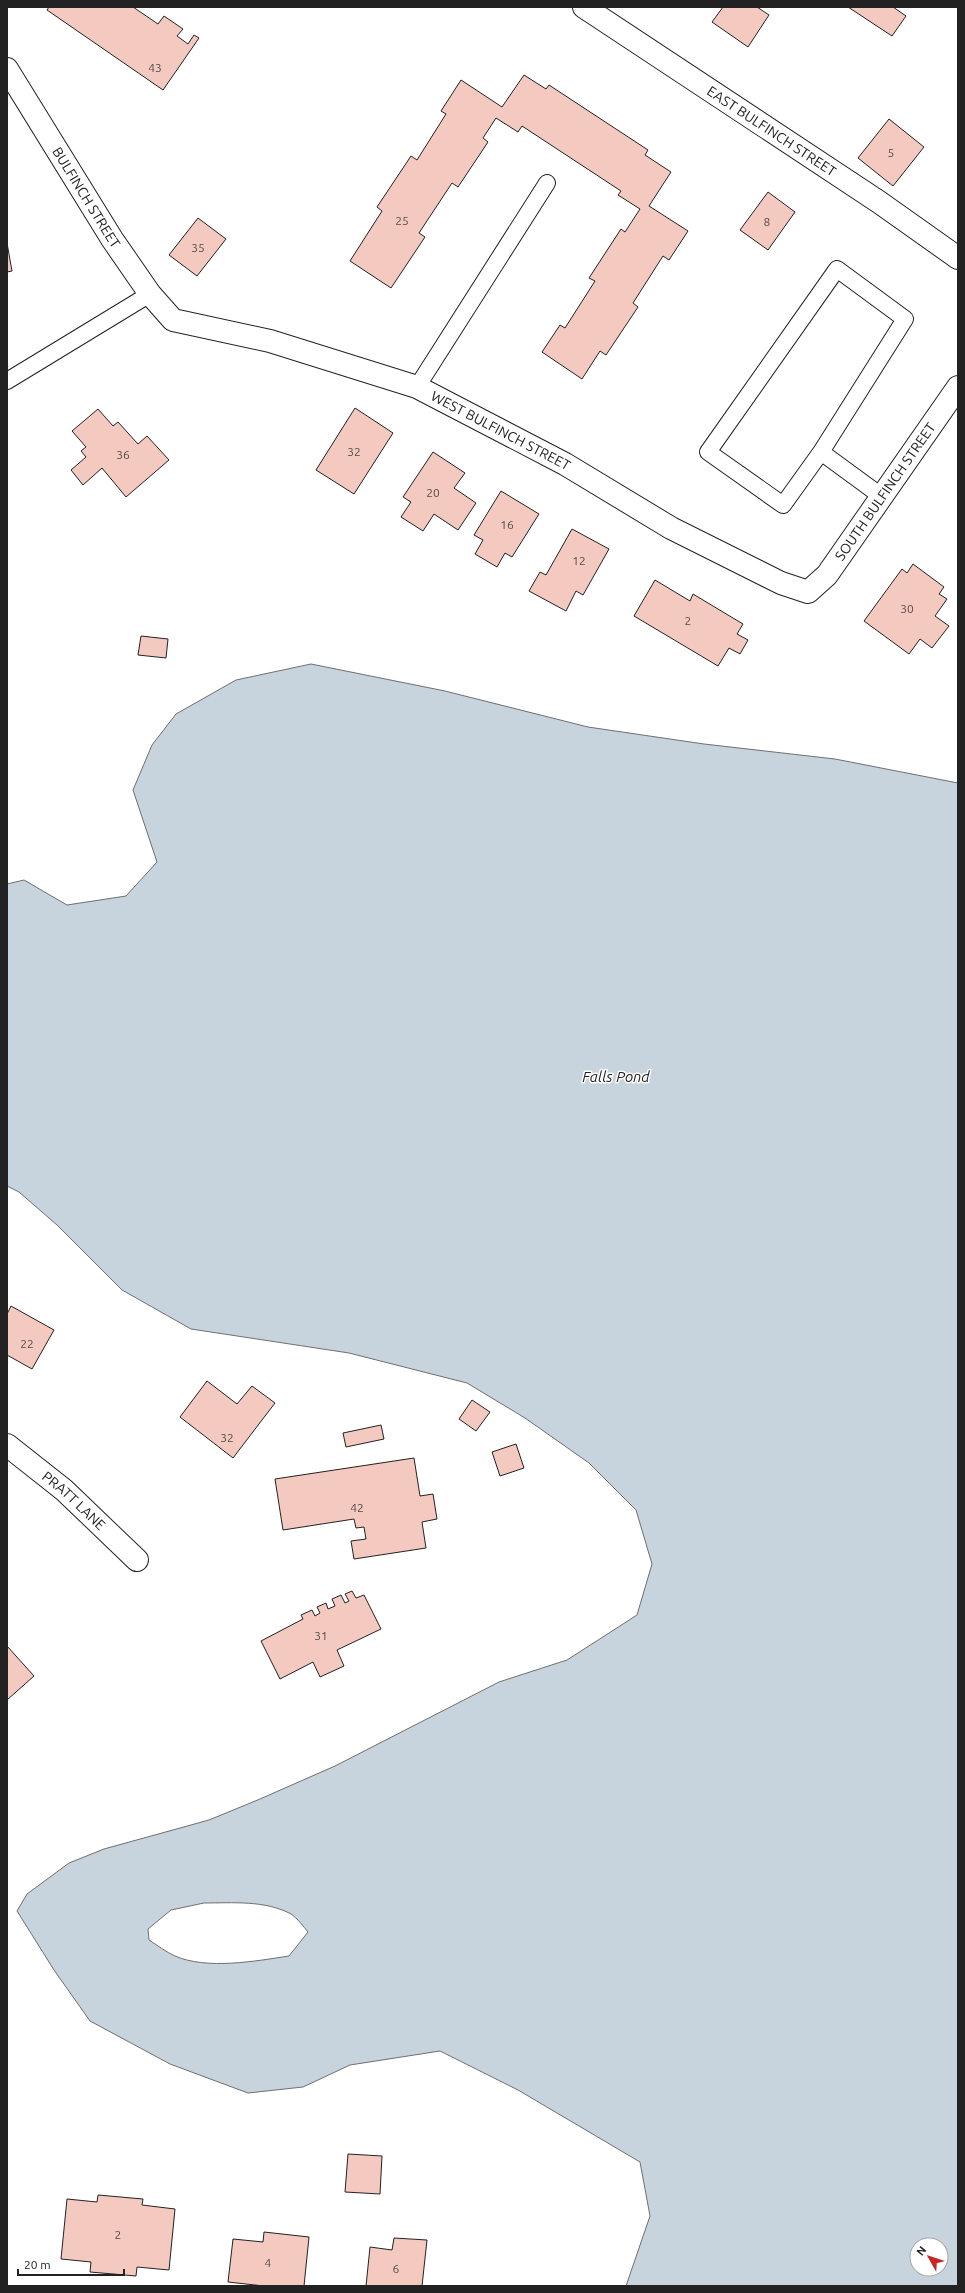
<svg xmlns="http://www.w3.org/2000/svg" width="965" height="2293" font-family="Ubuntu,sans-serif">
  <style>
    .water { fill: #c7d3dd; stroke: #6f6f6f; fill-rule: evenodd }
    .building { fill: #f3c9c0; stroke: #222 }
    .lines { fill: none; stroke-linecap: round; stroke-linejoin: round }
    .lane-casing { stroke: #222; stroke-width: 18 }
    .street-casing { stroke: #222; stroke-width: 24 }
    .lane { stroke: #fff; stroke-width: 16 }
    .street { stroke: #fff; stroke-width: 22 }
    .labels { text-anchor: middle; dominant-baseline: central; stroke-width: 3; stroke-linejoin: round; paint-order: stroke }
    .number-label { font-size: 12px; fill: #564c4a }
    .street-label { font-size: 14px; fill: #222; stroke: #fff }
    .water-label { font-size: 15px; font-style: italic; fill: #222; stroke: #fff }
  </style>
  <rect width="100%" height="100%" fill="#fff"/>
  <!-- water -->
  <path class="water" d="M311 664 445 691 588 727 704 744 835 759 958 783V2286H626L650 2216 640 2162 518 2090 440 2051 350 2065 303 2087 248 2093 170 2064 90 2021 54 1970 17 1911 27 1894 69 1863 104 1849 209 1820 260 1799 335 1766 499 1682 567 1660 637 1615 652 1564 636 1510 589 1463 525 1418 467 1383 349 1353 191 1329 122 1290 57 1225 19 1192 7 1186V884L24 880 67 905 126 896 157 862 133 790 152 745 176 714 236 680ZM204 1903C232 1903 265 1900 291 1914 297 1918 304 1927 308 1932L289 1956C256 1961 207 1970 175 1956 166 1952 157 1945 149 1940L148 1929 171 1910ZM917 2245H941V2269H917Z"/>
  <!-- building -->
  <g class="building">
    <polygon points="49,7 133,7 158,24 164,16 183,29 177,36 188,44 194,35 199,38 163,90 47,10"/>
    <polygon points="723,7 757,7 769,15 748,47 712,22"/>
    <polygon points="848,7 893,7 906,16 892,36"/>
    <polygon points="524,75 546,89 549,85 648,150 645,155 671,172 649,206 688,231 669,260 663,256 633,303 638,307 606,355 600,351 582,379 542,352 560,325 565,328 595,281 589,278 621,229 625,232 640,209 618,195 621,191 522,126 518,132 496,118 483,138 488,142 458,187 452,183 419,233 425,237 391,288 350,261 382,211 377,207 411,156 417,160 446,114 441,111 461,80 502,107"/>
    <polygon points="889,119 924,147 893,186 858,158"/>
    <polygon points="768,192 795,212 768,250 740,230"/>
    <polygon points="198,218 226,239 197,276 169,255"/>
    <polygon points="7,243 12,271 7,272"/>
    <polygon points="355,408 393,433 354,494 316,470"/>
    <polygon points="98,409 113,426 118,422 138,444 147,436 169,460 126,497 102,468 83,485 71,470 86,457 81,451 86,447 72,431"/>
    <polygon points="433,452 465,473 454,488 476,503 458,530 434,514 423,531 401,517 411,502 403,497"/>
    <polygon points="501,491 539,514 512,557 505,553 497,567 475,554 483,540 474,535"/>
    <polygon points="572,529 609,549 583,595 576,591 566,611 529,591 540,572 546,575"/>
    <polygon points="913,564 944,587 939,594 947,599 935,616 949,626 932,648 920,639 909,654 864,621 902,569 907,573"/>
    <polygon points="655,580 690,601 693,594 743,624 737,634 748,640 740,654 729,648 718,666 634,616"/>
    <polygon points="141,636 168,639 166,658 138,655"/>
    <polygon points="11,1306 54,1330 32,1369 7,1355 7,1314"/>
    <polygon points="207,1381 237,1404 252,1386 275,1403 233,1458 180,1417"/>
    <polygon points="472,1400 490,1412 476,1431 459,1419"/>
    <polygon points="381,1425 384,1439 346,1447 343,1433"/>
    <polygon points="516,1444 524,1468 500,1476 492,1452"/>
    <polygon points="414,1458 420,1496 433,1494 437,1519 422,1522 426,1548 354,1559 351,1541 366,1539 364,1527 356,1528 354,1519 283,1530 275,1479"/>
    <polygon points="352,1591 356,1598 364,1595 381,1629 337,1650 344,1666 320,1677 313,1662 280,1679 261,1641 303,1619 301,1615 312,1610 315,1616 320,1613 317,1607 326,1603 328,1609 335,1606 332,1599 341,1595 345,1603 349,1601 345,1594"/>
    <polygon points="7,1646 34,1676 7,1700"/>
    <polygon points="348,2154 382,2156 380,2194 345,2192"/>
    <polygon points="98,2195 143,2199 142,2205 175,2209 169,2270 137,2267 136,2276 90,2272 91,2262 61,2259 67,2199 97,2202"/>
    <polygon points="264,2232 309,2237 304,2286 264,2286 228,2282 233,2239 263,2242"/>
    <polygon points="394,2238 427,2240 422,2286 366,2286 370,2247 392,2250"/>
  </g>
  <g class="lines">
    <defs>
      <g id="lane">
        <polyline points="7,381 150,294"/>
        <polyline points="417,387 547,183"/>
        <polyline points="821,452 905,319 837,269 708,452 783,505 821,452 881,496"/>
      </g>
      <g id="street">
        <path id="s1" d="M584 7 879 202 958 258"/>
        <path id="s2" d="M7 69 112 239 150 294 173 320 270 341 417 387 565 464 671 528 781 583 808 592 827 575 958 387"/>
        <path id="s3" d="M7 1445 64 1490 137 1560"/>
      </g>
    </defs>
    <!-- lane casing -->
    <use href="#lane" class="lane-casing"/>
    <!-- street casing -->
    <use href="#street" class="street-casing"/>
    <!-- lane -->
    <use href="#lane" class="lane"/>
    <!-- street -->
    <use href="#street" class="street"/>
  </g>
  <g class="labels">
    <!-- number labels -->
    <g class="number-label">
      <text x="155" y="67">43</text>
      <text x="891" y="152">5</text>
      <text x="402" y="220">25</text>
      <text x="767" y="221">8</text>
      <text x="198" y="247">35</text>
      <text x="354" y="451">32</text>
      <text x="123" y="454">36</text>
      <text x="433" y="492">20</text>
      <text x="507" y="524">16</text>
      <text x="579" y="560">12</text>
      <text x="907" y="608">30</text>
      <text x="688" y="620">2</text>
      <text x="27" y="1343">22</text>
      <text x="227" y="1437">32</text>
      <text x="357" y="1507">42</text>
      <text x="321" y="1635">31</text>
      <text x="118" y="2234">2</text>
      <text x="268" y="2262">4</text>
      <text x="396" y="2268">6</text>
    </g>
    <!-- street labels -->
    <g class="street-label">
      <text stroke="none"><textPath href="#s1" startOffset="225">EAST BULFINCH STREET</textPath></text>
      <text stroke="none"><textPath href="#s2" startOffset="151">BULFINCH STREET</textPath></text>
      <text stroke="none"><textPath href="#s2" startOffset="649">WEST BULFINCH STREET</textPath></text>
      <text stroke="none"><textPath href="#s2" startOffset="1124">SOUTH BULFINCH STREET</textPath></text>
      <text stroke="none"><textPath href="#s3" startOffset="87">PRATT LANE</textPath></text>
    </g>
    <!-- water labels -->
    <g class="water-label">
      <text x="616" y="1076">Falls Pond</text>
    </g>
  </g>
  <!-- border -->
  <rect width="965" height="2293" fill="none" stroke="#222222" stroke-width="16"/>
  <!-- north arrow -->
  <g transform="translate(929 2257) rotate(309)"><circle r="19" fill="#ffffff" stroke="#a7a7a7"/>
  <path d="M0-3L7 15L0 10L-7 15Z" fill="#c62828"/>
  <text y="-6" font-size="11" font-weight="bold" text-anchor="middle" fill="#222222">N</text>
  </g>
  <!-- scale -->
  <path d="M18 2269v6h106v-6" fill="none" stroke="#222222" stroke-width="2"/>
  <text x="24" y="2269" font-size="12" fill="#222222" stroke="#ffffff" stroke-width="3" paint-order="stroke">20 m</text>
</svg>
